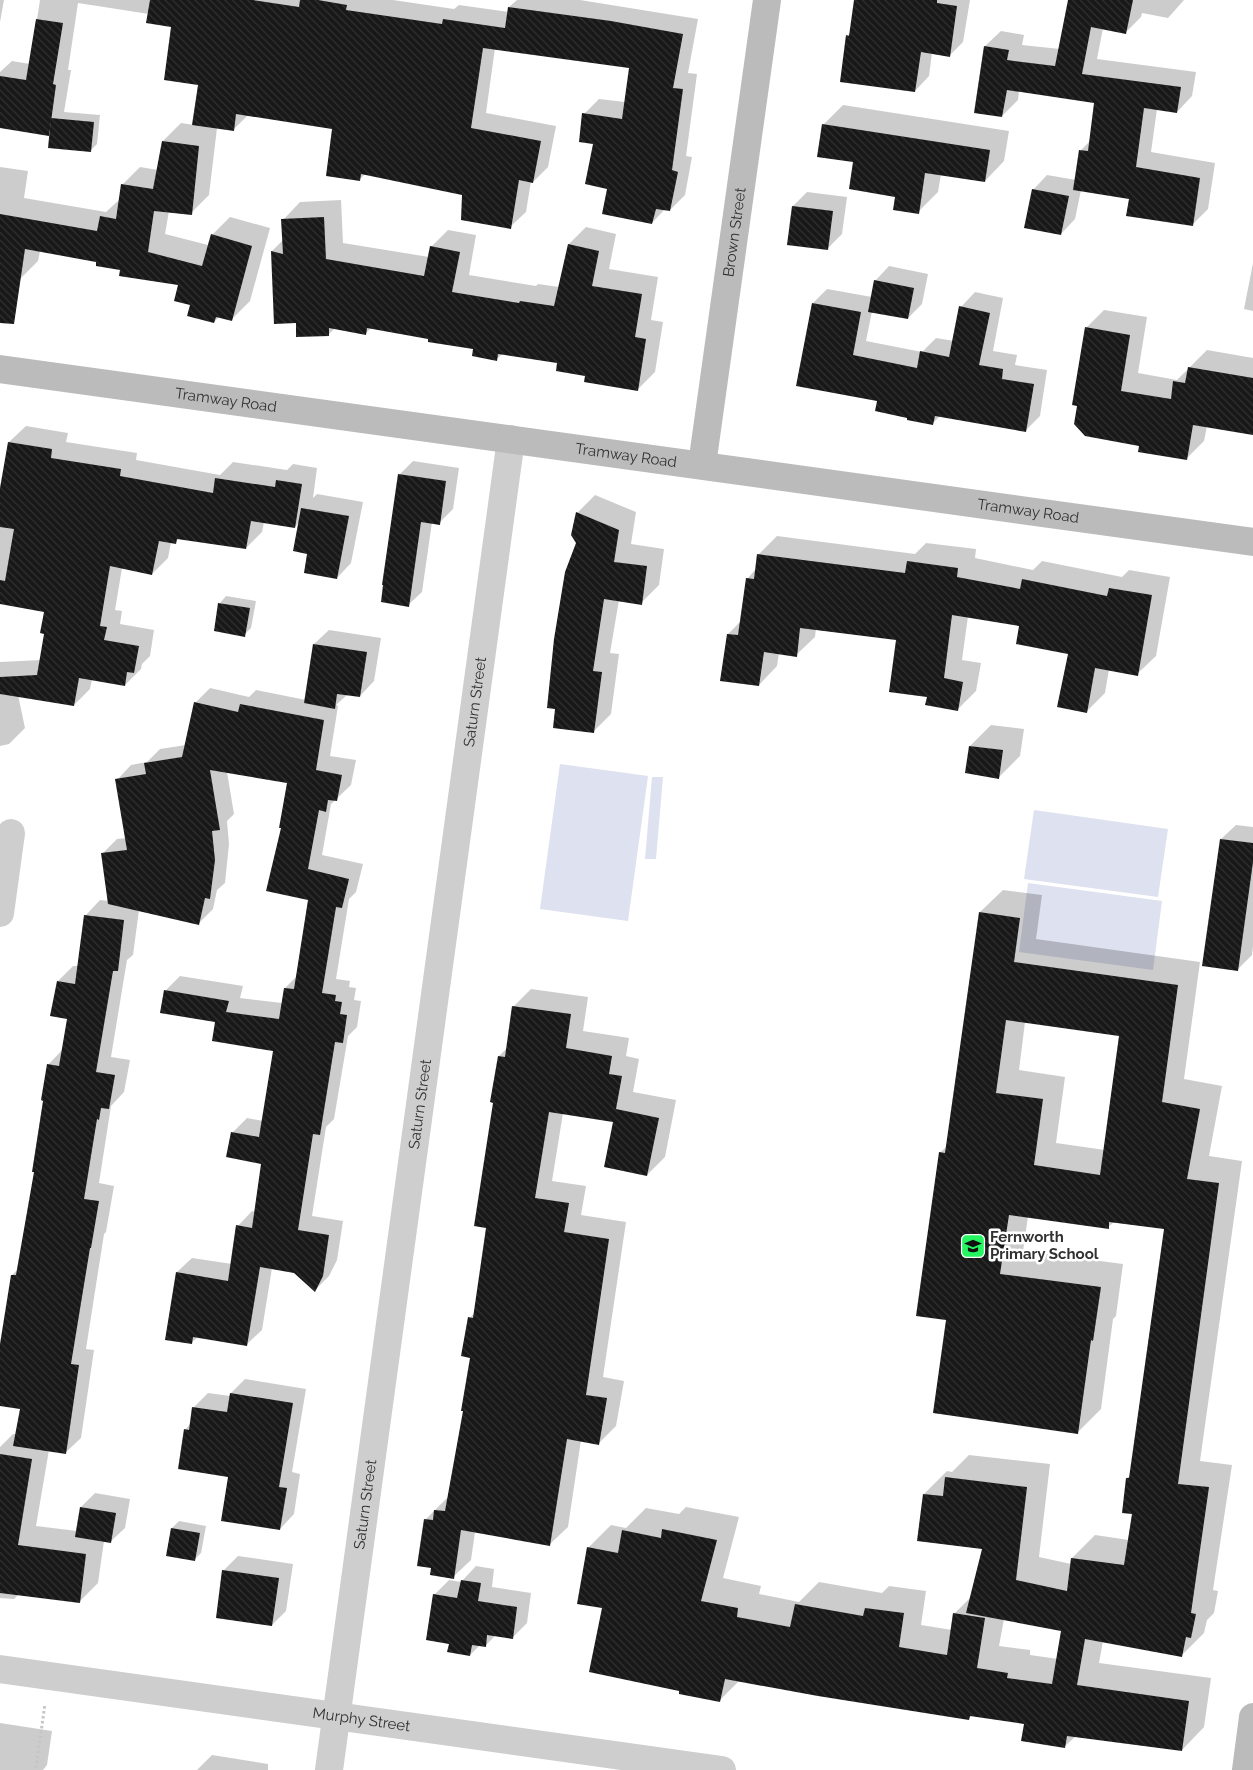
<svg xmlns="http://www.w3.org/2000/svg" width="1253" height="1770" font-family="Raleway,sans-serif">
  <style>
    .pitch { fill: #dee1ef }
    .shadow { fill: #0003; fill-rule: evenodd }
    .building { fill: url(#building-back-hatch); fill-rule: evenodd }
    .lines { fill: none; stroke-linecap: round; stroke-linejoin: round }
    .path { stroke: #c5c5c5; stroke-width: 3; stroke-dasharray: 2.5 2.5; stroke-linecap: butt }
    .street { stroke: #cecece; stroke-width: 28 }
    .secondary { stroke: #bbb; stroke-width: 28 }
    .labels { text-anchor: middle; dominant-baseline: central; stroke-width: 5; stroke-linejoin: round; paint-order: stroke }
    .street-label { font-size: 15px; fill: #313131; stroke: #fff }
    .poi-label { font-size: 15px; font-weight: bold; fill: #313131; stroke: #fff; text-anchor: start }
  </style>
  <defs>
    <pattern id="building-back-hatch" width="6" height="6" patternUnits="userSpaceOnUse" patternTransform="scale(1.25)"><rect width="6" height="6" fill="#181818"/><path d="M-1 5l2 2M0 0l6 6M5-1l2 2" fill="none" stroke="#313131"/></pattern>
  </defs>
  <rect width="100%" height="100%" fill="#fff"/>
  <!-- pitch -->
  <g class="pitch">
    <polygon points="560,764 648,776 628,921 540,909"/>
    <polygon points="652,777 663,777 656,859 645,859"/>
    <polygon points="1034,810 1168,829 1158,897 1024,879"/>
    <polygon points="1028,883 1162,901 1153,970 1019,952"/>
  </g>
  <!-- shadow -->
  <g class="shadow">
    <polygon points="0,0 4,0 0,22"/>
    <polygon points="40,0 393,0 454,9 459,5 509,12 509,7 517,0 580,0 698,19 688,73 697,74 686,156 692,157 685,195 670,210 665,209 652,223 609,188 584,114 599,99 625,102 630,67 495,48 486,113 556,126 548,167 533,182 531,181 526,212 510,227 463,194 365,174 360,179 334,128 248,115 233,130 217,128 209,195 191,213 169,211 165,234 208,245 212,235 230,217 270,228 250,301 232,319 220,316 214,322 192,304 180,284 121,269 98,261 40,251 38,261 20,279 0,314 0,167 28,171 24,198 106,212 120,199 122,185 140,167 158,170 163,141 181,123 194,125 200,84 172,26 149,14 78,3 68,70 71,70 64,112 100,115 97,144 90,151 51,132 48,134 0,127 0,72 12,61 30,64"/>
    <polygon points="856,0 970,0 963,42 949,56 932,53 929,76 915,91 847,36 850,33"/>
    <polygon points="1070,0 1184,0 1168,18 1142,13 1141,17 1126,32 1103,28 1097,59 1196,72 1192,96 1177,112 1157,109 1151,152 1215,163 1208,209 1192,225 1130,198 1081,190 1075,219 1061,234 1033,190 1047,175 1076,180 1081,150 1091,140 1095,102 1019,91 1018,100 1002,116 975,112 985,46 1001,31 1024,35 1022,45 1060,49"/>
    <polygon points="843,105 1009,131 1004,161 985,181 941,174 938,192 918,212 854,161 823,125"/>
    <polygon points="807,192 847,197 842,234 827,249 793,206"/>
    <polygon points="341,200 343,243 429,257 431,247 448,230 476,235 469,275 536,286 538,284 559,287 569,244 586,227 616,234 609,269 658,277 651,320 663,322 655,372 638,389 587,375 558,362 503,353 497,359 475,348 430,338 372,327 365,334 335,328 329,334 297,322 275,323 272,251 284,239 283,220 300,202"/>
    <polygon points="1253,263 1253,311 1244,309"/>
    <polygon points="889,266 928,274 922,304 908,318 872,311 866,341 922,352 936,338 954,341 961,307 975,292 1003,298 993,351 1017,355 1015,365 1047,370 1040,416 1025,431 940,416 932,424 908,417 878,400 813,303 827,289 872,297 875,281"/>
    <polygon points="1104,310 1147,317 1138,373 1177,380 1207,350 1253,358 1253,434 1207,426 1204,441 1186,459 1141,445 1086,328"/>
    <polygon points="26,426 68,433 66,442 137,453 136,460 220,475 233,462 287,470 293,464 317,468 313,498 317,494 363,502 351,563 337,578 309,552 300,521 295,527 264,522 262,532 246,548 179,538 175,542 171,542 168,558 152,574 122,568 115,610 122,611 120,624 154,630 150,656 142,664 141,669 125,685 92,679 90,689 74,705 18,695 25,728 9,744 0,746 0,662 41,660 45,633 45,611 0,603 0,496 9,442"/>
    <polygon points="413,461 459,468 453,509 439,523 432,522 422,592 408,605 399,475"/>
    <polygon points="595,495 636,512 631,544 664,549 659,585 641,603 619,600 610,653 619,654 611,714 593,732 578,543 577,513"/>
    <polygon points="777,536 915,554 926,543 976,549 975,558 1033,570 1042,561 1122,577 1129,570 1170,577 1156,656 1137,674 1109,669 1105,693 1086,712 1070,653 1020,625 968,616 962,660 981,663 976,691 957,710 928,696 898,639 816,628 815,637 796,655 779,653 777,666 759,685 728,634 741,621 747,579 756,569 758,555"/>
    <polygon points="226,596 256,601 251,628 244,635 220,603"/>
    <polygon points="329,630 381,638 374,681 360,696 348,694 336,705 338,706 330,756 356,760 351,785 331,804 322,855 363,864 356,892 349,899 336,979 350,981 349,987 356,988 354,1000 361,1001 357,1027 348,1036 334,1119 326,1127 312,1216 343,1221 337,1260 329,1276 315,1290 295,1272 272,1268 262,1330 247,1344 198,1337 191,1343 177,1272 192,1258 232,1264 238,1226 252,1211 255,1212 262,1163 232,1133 247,1118 263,1121 274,1050 216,1021 165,991 180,976 243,986 240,998 282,1003 285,988 298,975 310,899 283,827 289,782 227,772 234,814 227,821 229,844 225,883 217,890 213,909 198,924 139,910 133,955 127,960 111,1057 130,1060 124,1092 111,1106 99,1183 114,1186 106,1232 104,1234 86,1349 94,1350 81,1438 65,1453 49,1450 36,1526 77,1531 81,1507 95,1493 130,1499 125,1528 110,1542 104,1541 98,1583 79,1602 19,1594 14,1599 0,1598 0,1447 13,1434 17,1434 22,1408 0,1404 0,1357 12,1275 18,1269 35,1171 48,1065 63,1049 68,1018 58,981 73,966 78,966 85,916 100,900 109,901 102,854 117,839 126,838 117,780 131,765 147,762 160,749 186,745 195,703 210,688 249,697 256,690 306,700 314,644"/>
    <polygon points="991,725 1024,729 1020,756 999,777 970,746"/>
    <polygon points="1236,825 1253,827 1253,946 1252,955 1237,970 1203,965 1221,839"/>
    <path d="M1003 890 1042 895 1036 939 1200 962 1184 1079 1222 1086 1209 1156 1242 1161 1200 1461 1232 1465 1213 1590 1218 1591 1214 1613 1207 1620 1204 1633 1181 1656 1103 1641 1099 1663 1211 1678 1204 1727 1182 1750 1076 1736 1064 1747 1025 1723 972 1715 968 1719 740 1680 719 1701 681 1690 604 1607 588 1548 611 1525 626 1528 646 1508 679 1514 686 1507 739 1517 723 1578 761 1586 759 1594 799 1602 819 1582 882 1593 889 1586 926 1591 921 1625 952 1630 955 1613 971 1597 983 1548 924 1494 947 1471 952 1472 969 1455 1050 1464 1039 1557 1071 1564 1072 1558 1095 1535 1129 1540 1134 1513 1127 1478 1131 1475 1165 1228 1114 1222 1108 1227 1028 1216 1023 1251 1123 1264 1116 1316 1113 1319 1101 1409 1078 1432 947 1319 940 1153 948 1145 980 912ZM1025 1022 1121 1035 1105 1150 1056 1143 1065 1077 1019 1070ZM1004 1619 1062 1630 1058 1659 1030 1655V1650L999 1646Z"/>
    <polygon points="531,989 588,997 583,1031 629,1038 626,1056 639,1059 633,1092 676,1100 665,1157 647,1175 614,1121 563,1113 552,1181 586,1186 581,1215 626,1222 603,1377 624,1381 616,1426 599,1443 581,1440 568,1527 550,1544 475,1532 471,1560 453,1577 432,1567 425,1520 448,1497 464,1410 471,1357 470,1318 475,1312 488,1227 494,1102 499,1056 508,1047 514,1006"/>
    <polygon points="245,1379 306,1389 292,1472 300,1474 294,1514 280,1529 185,1430 191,1423 194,1407 208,1393 230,1396 231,1393"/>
    <polygon points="179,1521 206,1526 201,1553 194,1560 172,1528"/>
    <polygon points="238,1556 293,1564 286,1611 272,1625 224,1570"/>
    <polygon points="476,1566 494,1569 492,1587 531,1593 527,1623 512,1638 496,1635 485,1646 480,1645 470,1655 451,1643 434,1595 449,1580 461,1582"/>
    <polygon points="0,1723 52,1731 47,1765 43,1770 0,1770"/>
    <polygon points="212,1755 268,1764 268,1770 197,1770"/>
  </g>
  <!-- building -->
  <g class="building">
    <polygon points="150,0 253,0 299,7 300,0 318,0 347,5 346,10 442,24 443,19 505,28 508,7 611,21 683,34 673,88 683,89 672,170 678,172 670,211 656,209 652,224 602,214 607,189 585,184 593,144 579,142 582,113 622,119 629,68 483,48 471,128 541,141 533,183 519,180 511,229 461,220 462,195 361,174 360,181 326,176 332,129 236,114 234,131 192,125 198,85 164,80 171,27 146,23"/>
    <polygon points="854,0 937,0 937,3 957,6 950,57 921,52 915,92 840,82 846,35 849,36"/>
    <polygon points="1068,0 1133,0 1126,34 1091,27 1082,74 1181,87 1177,113 1144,108 1136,167 1200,178 1193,226 1126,216 1129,199 1073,190 1079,150 1088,151 1094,103 1007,90 1002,117 974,113 984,46 1009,50 1007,60 1055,66"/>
    <polygon points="36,19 63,23 53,84 56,85 49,136 0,128 0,76 26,80"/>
    <polygon points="51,118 94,122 91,152 48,148"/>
    <polygon points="822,124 990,150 985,182 925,173 919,214 893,210 895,197 849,189 853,162 817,157"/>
    <polygon points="162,141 199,146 192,215 154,211 148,252 202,266 211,234 252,246 232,321 216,317 214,323 187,316 190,305 174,301 178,285 119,276 120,270 96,266 96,262 25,249 14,324 0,323 0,214 97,231 100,216 116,219 121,184 153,189"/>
    <polygon points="1032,189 1069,196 1061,235 1024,228"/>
    <polygon points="792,206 833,211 828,250 787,245"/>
    <polygon points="324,217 326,259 424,276 430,246 460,252 452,292 519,303 520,301 554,306 568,244 599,251 592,286 642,294 635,337 646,339 638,391 584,382 585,376 556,371 557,363 498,354 497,361 472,356 473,349 428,342 428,339 367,328 366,335 329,328 329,336 296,337 296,323 274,324 271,251 283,254 281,219"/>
    <polygon points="874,280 914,288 908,319 868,312"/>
    <polygon points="812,303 861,312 853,355 917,368 920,351 949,357 959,306 990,313 979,365 1003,369 1002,379 1034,384 1026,432 935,416 933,425 907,420 907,418 875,411 877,401 796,386"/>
    <polygon points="1085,327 1130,335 1121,391 1171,399 1173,381 1185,383 1188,367 1253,378 1253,435 1193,425 1187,460 1138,452 1139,446 1085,436 1074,424 1077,406 1072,405"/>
    <polygon points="8,442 52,449 51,458 121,469 120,476 213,493 215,478 275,487 276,480 302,484 295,528 251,521 246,549 177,539 176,544 159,541 152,575 110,566 100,626 107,627 104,640 139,646 134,673 127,672 125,686 79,678 74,706 0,694 0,677 37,675 44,634 40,633 44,612 0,604 0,580 5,581 14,529 0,527 0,488"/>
    <polygon points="398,474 446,481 440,525 421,522 409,607 381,602 383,585 382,585"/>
    <polygon points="301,508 349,516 337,579 304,573 307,554 293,551"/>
    <polygon points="576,512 619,530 614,562 647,566 642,605 604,599 593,671 602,672 594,733 553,728 555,709 547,708 554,639 565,572 576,543 571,535"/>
    <polygon points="757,554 905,573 907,561 958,568 957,577 1020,589 1022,579 1107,596 1109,588 1152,595 1138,676 1095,668 1087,713 1057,707 1068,654 1016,644 1019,626 952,615 944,678 963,682 958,711 925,705 927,697 889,692 896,640 800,628 797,657 764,652 759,686 720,681 727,634 738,635 746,578 754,579"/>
    <polygon points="218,603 250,608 245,637 214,631"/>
    <polygon points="313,644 367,652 360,697 337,694 335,709 304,703"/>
    <polygon points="194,702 238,712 240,704 324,720 316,770 342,775 337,801 328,800 326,812 319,810 308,869 349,879 342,908 336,907 322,993 336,995 335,1001 342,1002 340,1014 347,1015 343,1043 335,1042 320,1135 313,1134 298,1230 329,1235 323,1276 315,1292 294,1273 260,1267 247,1346 193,1337 192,1344 165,1340 176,1272 228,1281 236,1225 252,1228 261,1164 226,1157 231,1132 259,1137 273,1051 212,1041 215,1022 160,1013 164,990 229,1001 226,1012 279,1019 284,988 294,989 308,900 266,891 281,828 279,828 287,783 210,770 220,830 212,831 215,860 210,899 205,898 199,925 108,904 101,853 127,850 115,779 146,774 144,763 182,757"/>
    <polygon points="969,746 1003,750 999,779 965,773"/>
    <polygon points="1220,839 1253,843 1253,862 1238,971 1202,966"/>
    <path d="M979 912 1020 918 1014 962 1178 985 1162 1102 1200 1109 1187 1179 1219 1183 1178 1484 1209 1487 1191 1613 1196 1614 1191 1638 1186 1637 1182 1657 1085 1639 1077 1685 1189 1701 1182 1751 1067 1736 1065 1748 1021 1741 1024 1724 970 1716 969 1720 818 1696 725 1679 720 1702 679 1694V1691L589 1672 602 1608 577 1604 587 1547 618 1553 622 1530 661 1538 662 1529 717 1540 701 1601 738 1608 737 1617 790 1627 795 1604 863 1616 865 1608 904 1613 899 1647 947 1655 953 1613 985 1618 977 1668 1008 1673 1007 1678 1052 1684 1061 1631 966 1613 982 1549 917 1541 923 1494 943 1496 945 1477 1027 1487 1016 1580 1067 1591 1071 1558 1124 1565 1132 1514 1122 1513 1126 1478H1129L1164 1229 1109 1222V1229L1009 1215 1000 1274 1101 1287 1093 1341 1091 1340 1078 1434 933 1413 946 1320 916 1316 939 1152 945 1153ZM1006 1020 1119 1036 1100 1175 1034 1165 1043 1099 996 1093Z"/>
    <polygon points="84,915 124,920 118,971 113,971 96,1072 115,1075 109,1109 101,1108 99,1120 97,1119 84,1199 99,1201 91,1248 90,1248 71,1364 79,1365 66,1454 13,1446 20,1409 0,1406 0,1344 11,1275 16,1275 34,1172 32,1172 43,1101 41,1100 47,1064 59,1066 67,1019 50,1016 57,981 75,984"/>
    <polygon points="512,1006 571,1014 566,1048 612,1056 609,1074 622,1076 616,1109 659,1118 647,1176 604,1167 613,1122 549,1112 535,1198 569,1203 564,1232 609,1239 586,1395 607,1398 599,1445 567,1439 550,1546 461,1530 454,1579 430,1575 431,1568 417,1566 424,1519 433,1520 434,1510 445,1511 463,1411 461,1411 470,1358 461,1356 468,1317 473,1318 486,1228 474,1226 493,1103 490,1102 498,1056 505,1057"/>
    <polygon points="230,1393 293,1403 279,1487 287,1488 280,1530 221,1521 228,1477 178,1469 184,1429 189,1430 192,1407 227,1412"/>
    <polygon points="0,1454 32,1459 18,1545 86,1554 80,1603 0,1593"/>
    <polygon points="80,1507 116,1513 111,1543 75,1537"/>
    <polygon points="171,1528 200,1533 195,1561 166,1556"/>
    <polygon points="222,1570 279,1578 272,1626 216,1618"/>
    <polygon points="461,1580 481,1583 478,1601 517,1607 513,1639 487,1635 486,1647 472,1645 470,1656 447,1652 449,1644 426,1640 433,1594 457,1598"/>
  </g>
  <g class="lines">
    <!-- path -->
    <polyline class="path" points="36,1768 45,1704"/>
    <!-- street -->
    <g class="street">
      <polyline points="0,913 11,833"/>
      <path id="s1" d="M0 1669 722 1770"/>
      <path id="s2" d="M329 1770 511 439"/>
    </g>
    <!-- secondary -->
    <g class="secondary">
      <path id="s3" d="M0 369 1253 542"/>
      <path id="s4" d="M702 465 767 0"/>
      <polyline points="1246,1770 1253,1717"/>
    </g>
  </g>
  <!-- icons -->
  <defs>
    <symbol id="school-square" viewBox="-11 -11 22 22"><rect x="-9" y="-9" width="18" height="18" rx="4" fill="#25f561" stroke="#fff"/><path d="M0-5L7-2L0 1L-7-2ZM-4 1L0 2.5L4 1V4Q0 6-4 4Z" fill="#111"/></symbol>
  </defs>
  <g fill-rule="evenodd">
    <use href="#school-square" x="959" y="1232" width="28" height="28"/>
  </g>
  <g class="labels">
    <!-- street labels -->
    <g class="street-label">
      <text stroke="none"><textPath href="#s4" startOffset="235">Brown Street</textPath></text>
      <text stroke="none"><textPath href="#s3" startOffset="228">Tramway Road</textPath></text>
      <text stroke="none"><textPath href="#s3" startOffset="632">Tramway Road</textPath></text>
      <text stroke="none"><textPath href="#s3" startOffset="1038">Tramway Road</textPath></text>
      <text stroke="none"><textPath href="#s2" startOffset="1078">Saturn Street</textPath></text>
      <text stroke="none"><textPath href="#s2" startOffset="672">Saturn Street</textPath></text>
      <text stroke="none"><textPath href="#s2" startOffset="268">Saturn Street</textPath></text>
      <text stroke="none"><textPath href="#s1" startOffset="365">Murphy Street</textPath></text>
    </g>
    <!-- poi labels -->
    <g class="poi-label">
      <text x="990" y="1237">Fernworth<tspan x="990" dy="17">Primary School</tspan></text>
    </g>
  </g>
</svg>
